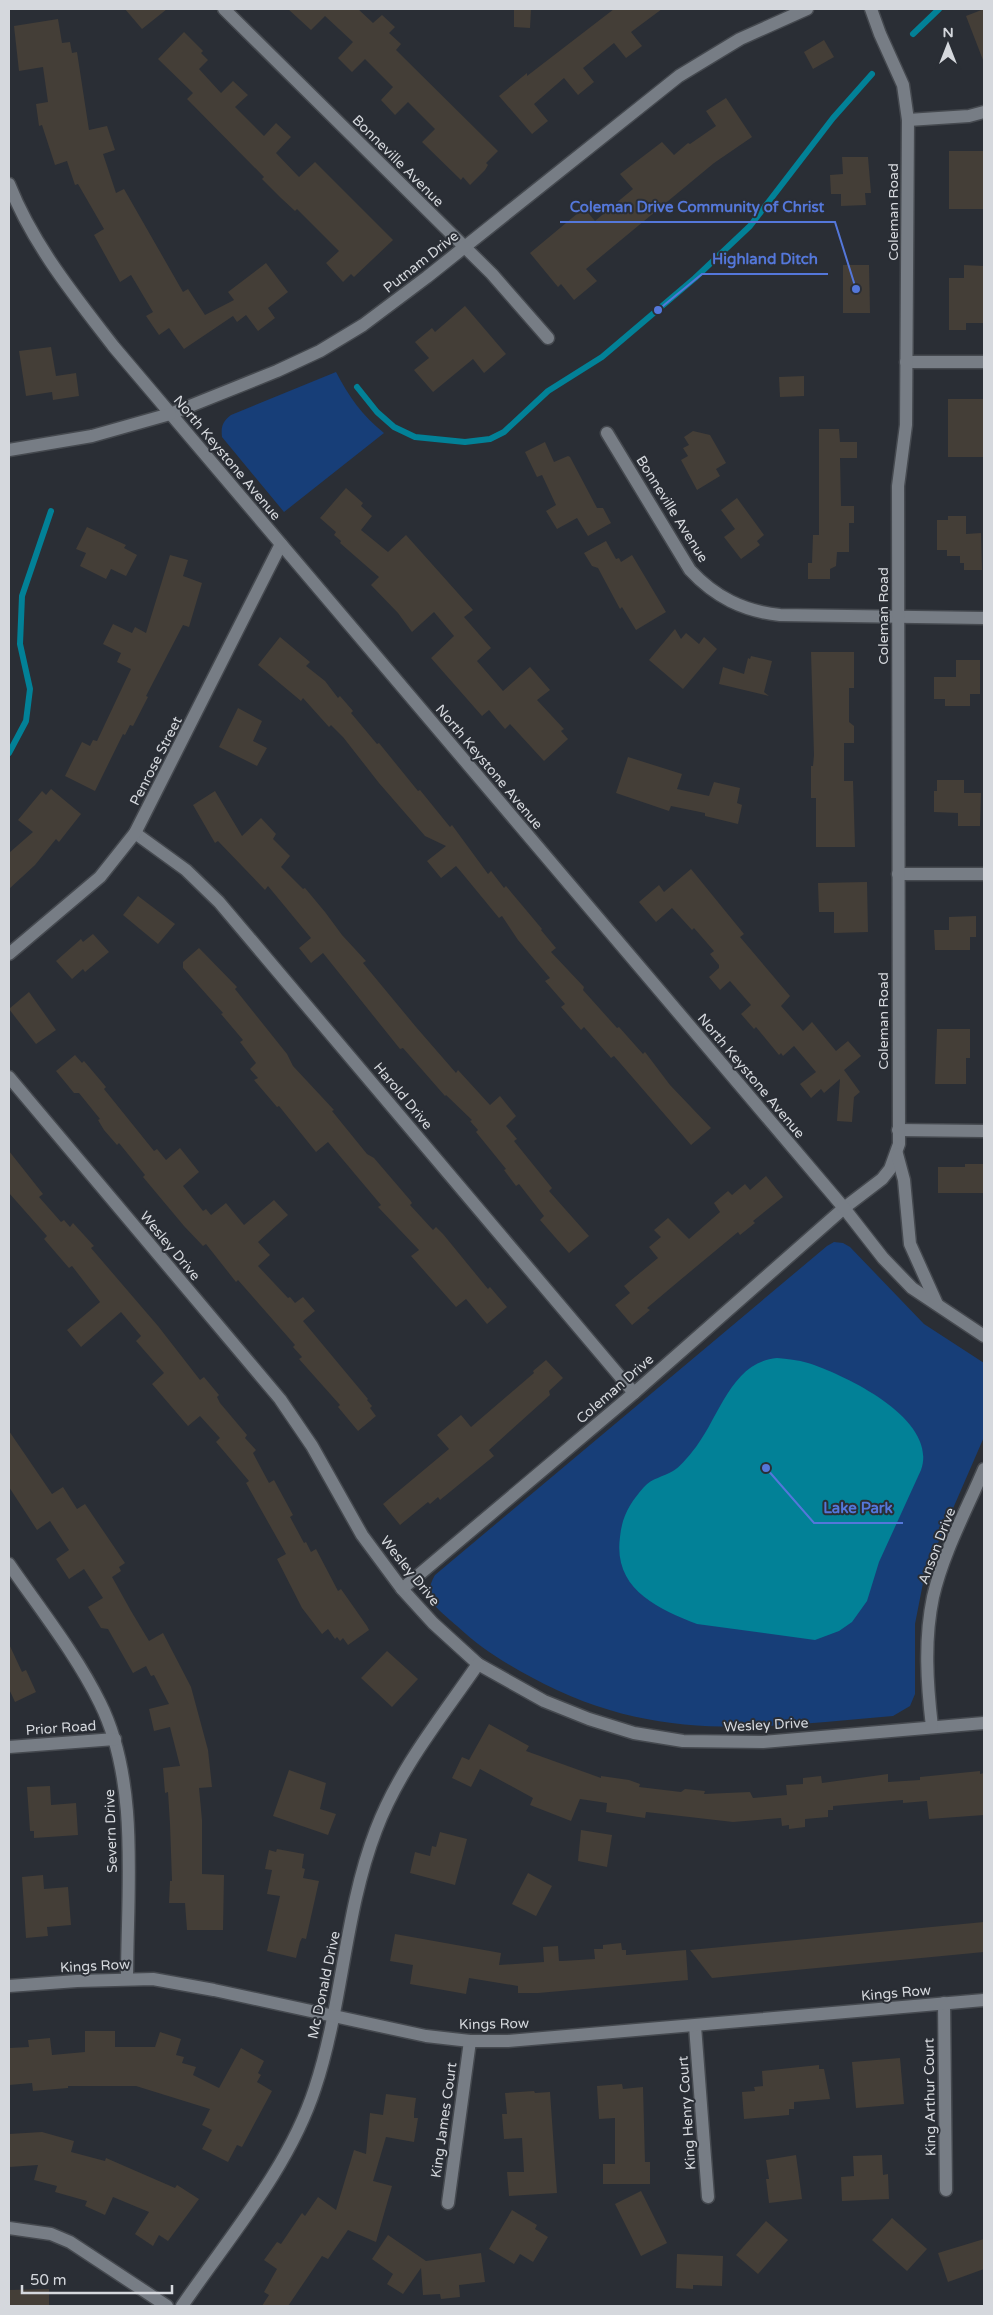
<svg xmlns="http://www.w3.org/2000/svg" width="993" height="2315" font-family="'Varela Round',sans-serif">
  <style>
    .green { fill: #173e78 }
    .water { fill: #028197 }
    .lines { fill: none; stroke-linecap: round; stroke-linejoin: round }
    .stream { stroke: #028197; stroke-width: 6 }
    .building { fill: #443e37 }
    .street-casing { stroke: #45494f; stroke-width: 15 }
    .secondary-casing { stroke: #45494f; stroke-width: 15 }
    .street { stroke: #777d85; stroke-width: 12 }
    .secondary { stroke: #777d85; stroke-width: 12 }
    .labels { text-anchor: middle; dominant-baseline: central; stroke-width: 4; stroke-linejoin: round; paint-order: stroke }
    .street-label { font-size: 14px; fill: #d5d8dd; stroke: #2a2e35 }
    .leader { fill: none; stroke: #5477da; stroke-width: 2 }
    .callout-dot { fill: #5477da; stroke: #2a2e35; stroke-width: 2 }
    .callout-label { font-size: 15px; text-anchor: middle; font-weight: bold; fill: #5477da; stroke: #2a2e35; stroke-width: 4; stroke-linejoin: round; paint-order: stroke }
  </style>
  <rect width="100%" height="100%" fill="#2a2e35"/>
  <!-- green -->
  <g class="green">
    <path d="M336 372C349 397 362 415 384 433L284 512 222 437C221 427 222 422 231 415Z"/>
    <path d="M834 1242 843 1243 850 1247 924 1324 984 1363V1437L938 1543 923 1583 915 1624V1694L910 1706 893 1716C761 1727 655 1745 531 1677 505 1663 479 1647 457 1626 440 1610 420 1600 435 1575L827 1246Z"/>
  </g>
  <!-- water -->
  <path class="water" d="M777 1358C787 1359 798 1360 808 1363 845 1375 939 1419 921 1470L879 1562 867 1601 852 1622 839 1631 815 1640 697 1624C656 1608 613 1588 620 1537 622 1516 630 1503 644 1487 652 1478 663 1477 673 1471 680 1467 687 1458 692 1452 719 1420 730 1362 777 1358Z"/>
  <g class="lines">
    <!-- stream -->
    <g class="stream">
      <polyline points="913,34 939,9"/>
      <polyline points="357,387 377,412 394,427 415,437 465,442 490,439 504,432 548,391 602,357 695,278 750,226 833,118 872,74"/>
      <polyline points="9,753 26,721 30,689 20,644 22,596 51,511"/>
    </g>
  </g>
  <!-- building -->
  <g class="building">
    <polygon points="125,9 167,9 142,29"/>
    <polygon points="288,9 358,9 373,23 382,15 395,27 389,33 401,44 396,50 498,151 486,163 488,165 485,170 470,185 463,177 461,180 422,142 435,129 408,102 395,115 381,100 393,87 365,59 352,72 338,58 353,42 325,16 311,30"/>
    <polygon points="514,9 531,9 530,28 514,27"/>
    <polygon points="614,9 662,9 631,32 642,46 626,58 614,43 583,68 594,82 578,95 564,78 534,104 548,121 532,134 499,96 527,73 527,76"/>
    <polygon points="984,9 984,60 983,60 966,16"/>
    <polygon points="58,19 62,43 70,42 72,53 77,52 89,130 107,126 115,150 103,154 116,193 124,189 183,292 188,289 205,315 234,300 228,292 266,263 288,292 268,308 275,318 258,331 246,315 237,322 233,316 184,349 169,328 159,335 146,316 153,312 131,275 120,282 94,235 104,229 78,184 75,185 67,161 55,165 42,125 39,126 36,104 48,102 43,67 19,71 14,26"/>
    <polygon points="184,32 203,51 201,53 208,60 199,69 221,93 233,81 248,95 235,107 264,136 276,123 291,137 276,153 299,177 315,162 393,240 354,277 351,274 343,282 326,263 339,251 297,209 295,211 281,198 262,179 264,177 187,99 193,93 158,59"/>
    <polygon points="824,40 834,57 813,69 804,52"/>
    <polygon points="726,98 752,137 714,163 586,269 597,281 574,300 561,284 558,287 530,253 584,208 595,221 621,199 633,189 620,174 662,142 674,155 688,143 690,144 716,126 706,111"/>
    <rect x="949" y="151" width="35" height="58"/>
    <polygon points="842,157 868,157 871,193 865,193 866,205 841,206 841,194 831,194 830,175 843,174"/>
    <polygon points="843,265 869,265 870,313 843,313"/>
    <polygon points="964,265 984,266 984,323 966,323 966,330 949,330 949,278 964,278"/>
    <polygon points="465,306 506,354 484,373 473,359 433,392 414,370 429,358 415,342 432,328 435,332"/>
    <polygon points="51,347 56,376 76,373 79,396 53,400 52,392 26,396 19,351"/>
    <polygon points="804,376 804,396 780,397 779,377"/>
    <rect x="948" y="399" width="36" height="58"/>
    <polygon points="819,429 839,429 840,442 857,442 857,458 840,458 841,506 854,506 854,523 849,523 849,552 837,552 836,566 830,569 830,579 808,579 808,563 812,563 813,535 819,535"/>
    <polygon points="693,431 710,435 726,463 716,469 720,476 697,490 681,460 688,456 683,448 689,445 684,437"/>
    <polygon points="545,442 554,462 568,456 570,457 597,508 603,508 611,523 588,536 577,518 557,529 546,511 556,505 542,475 537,477 525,452"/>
    <polygon points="346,488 363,503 361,506 372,516 361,530 388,552 406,535 473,610 464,617 491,648 477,661 503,691 530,667 550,690 537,700 564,729 561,731 568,739 544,761 510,724 505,729 489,710 482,716 431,658 454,636 434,612 412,632 398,613 371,585 379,577 340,543 341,541 334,535 336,532 320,518"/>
    <polygon points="737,498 764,535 757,541 760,545 741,559 724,537 735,529 721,510"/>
    <polygon points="948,516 966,516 966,534 981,533 982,570 964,570 964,563 960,563 960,556 947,556 947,550 937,550 937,520 948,520"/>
    <polygon points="87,527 126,545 124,548 137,555 126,576 111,569 106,579 80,566 86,553 76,549"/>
    <polygon points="606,541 616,559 619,558 621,562 632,555 666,612 636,630 622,607 620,609 598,568 592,566 584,553"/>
    <polygon points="170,555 188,560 183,576 202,583 189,627 183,625 146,696 148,697 133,726 130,725 125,735 123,734 95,791 65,776 82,742 90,746 93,740 97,741 131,669 117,662 121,653 103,644 113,624 132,633 135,627 146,633"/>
    <polygon points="675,629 681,639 686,633 699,644 704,637 717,649 683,689 649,660"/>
    <polygon points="280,637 310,662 306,666 325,681 338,698 340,696 353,711 351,713 377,744 379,743 418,791 420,790 450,827 452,825 488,874 491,871 504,888 506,886 542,929 541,930 556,948 551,952 584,987 583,990 617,1028 619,1027 643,1054 645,1052 670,1085 711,1128 691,1145 614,1056 611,1058 584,1027 581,1030 561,1007 565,1004 545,981 550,978 518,940 502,916 499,918 462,873 456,866 441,878 427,861 446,846 425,836 379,783 343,737 331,725 329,727 303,698 301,701 258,665"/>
    <polygon points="811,652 854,652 854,688 849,688 849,722 854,726 854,743 844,743 844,781 853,781 855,847 816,847 816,798 811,798 811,766 813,766 814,755"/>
    <polygon points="751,656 772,661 764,692 769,696 719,684 723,667 744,674 748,658 750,659"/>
    <polygon points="956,660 980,660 980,694 970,694 970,706 945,706 945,699 934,699 934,677 956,677"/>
    <polygon points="238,708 262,721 253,741 267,748 257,766 219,747"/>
    <polygon points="628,757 682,774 677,789 709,796 714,782 740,788 737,803 742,805 738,824 705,816 705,813 671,806 669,811 616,793"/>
    <polygon points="937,780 964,780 964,793 981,793 980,826 958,826 958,813 934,812 934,791 937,791"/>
    <polygon points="51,789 81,814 59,842 56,839 35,865 9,889 9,853 33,832 18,820 42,791 46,795"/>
    <polygon points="215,791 242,836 261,818 276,834 273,839 290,856 281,867 303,889 305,888 325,912 342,935 366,961 363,963 416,1027 456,1073 458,1070 490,1105 500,1096 516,1116 506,1126 517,1139 514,1141 552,1188 549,1191 589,1236 569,1253 540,1220 544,1216 519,1184 516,1186 504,1170 506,1169 476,1132 478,1130 470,1121 472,1120 446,1095 445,1096 403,1048 400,1049 323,953 311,963 299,948 311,938 268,886 265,890 218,841 215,843 193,805"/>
    <polygon points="691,869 744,934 740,937 790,996 781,1006 803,1031 812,1022 836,1051 848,1041 861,1056 844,1070 860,1092 854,1097 852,1122 837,1121 840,1079 824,1093 821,1089 811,1098 800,1084 816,1072 794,1046 783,1056 781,1053 779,1055 756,1027 754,1029 741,1014 751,1005 730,981 720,990 709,977 719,968 719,965 710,954 714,951 694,928 692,930 672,908 656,922 639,902 659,885 664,892"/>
    <polygon points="867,882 868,932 834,933 834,912 819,912 818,883"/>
    <polygon points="138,896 175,924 158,944 123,915"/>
    <polygon points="976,916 976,937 970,937 970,950 935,950 934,930 949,930 949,917"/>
    <polygon points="93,934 109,952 85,972 83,969 72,979 56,961 81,939 83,942"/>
    <polygon points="199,948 237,987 235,989 287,1054 293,1066 334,1110 332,1111 367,1154 374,1158 410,1200 412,1203 410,1205 433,1230 436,1227 443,1234 488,1289 490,1287 507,1307 487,1324 466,1299 456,1307 411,1256 419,1250 378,1207 381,1205 328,1142 316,1152 279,1106 277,1107 254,1080 258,1078 250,1069 256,1063 240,1042 243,1040 221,1014 223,1013 183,968 183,962"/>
    <polygon points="29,992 56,1030 36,1044 9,1009"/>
    <polygon points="937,1029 970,1029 970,1058 966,1058 966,1084 935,1084"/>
    <polygon points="75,1055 82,1063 84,1061 106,1087 104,1089 154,1151 157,1149 166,1160 180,1148 199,1172 183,1186 203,1211 206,1209 211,1215 226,1203 244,1225 274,1200 288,1215 258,1242 270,1255 258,1266 288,1298 290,1297 295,1303 303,1297 315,1311 303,1321 368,1399 367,1400 372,1406 370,1408 376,1416 358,1431 338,1407 340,1405 299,1359 302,1357 293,1347 295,1345 238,1280 236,1282 206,1244 203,1246 184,1226 143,1177 145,1175 119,1143 117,1145 104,1130 98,1120 100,1119 79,1093 74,1093 56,1071"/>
    <polygon points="9,1151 43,1194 39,1197 61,1222 64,1220 70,1227 73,1223 94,1246 91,1248 158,1326 200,1380 204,1377 219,1395 217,1397 220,1403 247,1435 245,1438 256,1450 253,1453 269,1483 274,1480 293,1515 290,1517 304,1543 306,1542 311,1552 316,1549 338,1591 341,1589 367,1626 369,1630 348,1645 343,1638 340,1641 337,1637 335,1639 328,1629 322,1634 302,1608 277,1559 286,1554 246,1483 249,1481 216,1442 220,1438 200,1416 188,1426 152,1384 164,1373 136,1341 141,1336 121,1312 81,1347 67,1330 100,1302 72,1266 69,1268 44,1239 47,1236 9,1193"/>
    <polygon points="965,1164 984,1164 984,1193 938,1193 938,1167 965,1167"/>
    <polygon points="766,1176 783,1197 753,1221 755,1223 740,1235 738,1232 679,1281 647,1308 650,1310 632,1325 615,1305 630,1293 624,1286 658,1258 649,1247 661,1237 654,1230 668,1218 689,1239 720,1212 714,1203 728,1191 732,1195 745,1184 750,1190"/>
    <polygon points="546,1360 563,1378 549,1391 550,1395 489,1450 494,1456 440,1500 438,1497 430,1504 428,1502 400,1525 383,1504 449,1449 437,1435 461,1415 471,1427 534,1373 533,1371"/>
    <polygon points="9,1431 52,1494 63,1487 77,1509 85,1504 125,1563 119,1567 121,1571 112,1577 131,1611 149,1641 163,1633 191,1687 208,1750 212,1787 199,1788 202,1820 202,1874 224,1875 223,1930 187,1930 185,1903 169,1903 170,1881 172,1881 170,1824 168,1792 165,1793 163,1768 180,1766 170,1727 154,1731 149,1709 169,1704 154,1675 151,1676 146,1666 133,1673 108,1629 101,1628 88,1607 103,1598 84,1569 69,1579 56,1559 69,1550 50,1521 37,1530 9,1487"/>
    <polygon points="9,1644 22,1672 26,1670 36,1692 15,1702 9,1689"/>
    <polygon points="387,1651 418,1679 392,1707 361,1678"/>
    <polygon points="489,1724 529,1746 526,1751 601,1778 601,1776 629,1780 640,1784 639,1787 681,1792 685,1789 705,1791 704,1794 750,1792 753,1798 787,1795 786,1785 803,1784 803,1778 821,1776 822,1783 888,1774 888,1782 920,1780 920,1777 980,1771 980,1774 984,1773 984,1815 929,1819 927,1801 903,1803 903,1800 833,1806 833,1810 828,1810 828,1817 805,1819 805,1827 789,1829 789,1825 782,1826 781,1818 733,1822 646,1812 645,1818 606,1812 607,1803 580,1799 571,1821 530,1805 533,1798 480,1769 471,1787 452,1778 462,1757 469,1760"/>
    <polygon points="289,1770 326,1783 320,1809 336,1814 328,1835 273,1816"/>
    <polygon points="50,1786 51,1805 76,1803 78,1835 34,1838 34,1831 30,1831 27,1787"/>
    <polygon points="581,1830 612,1835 607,1867 578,1861"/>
    <polygon points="440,1832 467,1839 455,1885 410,1873 415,1852 430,1856 432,1846 436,1847"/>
    <polygon points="277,1849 304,1854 302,1868 305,1869 303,1878 319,1881 306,1939 302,1938 300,1942 296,1958 267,1951 280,1896 267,1894 272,1870 265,1869 269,1850 276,1852"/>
    <polygon points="528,1873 552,1886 536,1916 512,1904"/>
    <polygon points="43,1875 44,1889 68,1887 71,1925 47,1927 48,1936 26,1938 22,1877"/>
    <polygon points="984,1922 984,1952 712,1978 690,1950"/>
    <polygon points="395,1934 501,1953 499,1965 544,1962 543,1947 558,1946 559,1961 562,1961 595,1959 594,1949 603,1949 603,1945 621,1943 622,1950 626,1950 626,1955 686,1950 688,1980 538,1993 518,1993 518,1986 469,1978 466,1994 410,1984 413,1965 390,1961"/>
    <polygon points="85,2031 115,2031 115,2047 155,2047 160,2032 181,2039 176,2055 184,2057 182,2063 196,2067 193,2075 219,2088 241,2048 264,2061 258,2073 261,2075 257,2082 272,2091 242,2147 237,2145 228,2162 202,2149 212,2130 202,2125 210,2109 136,2086 68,2086 68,2088 33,2091 32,2083 9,2085 9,2048 29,2047 28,2040 50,2038 52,2055 85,2052"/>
    <polygon points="900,2058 904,2104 856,2108 852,2062"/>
    <polygon points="819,2065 819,2069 824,2069 830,2099 794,2102 794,2109 789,2109 789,2115 744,2119 742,2092 755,2091 754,2087 763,2086 762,2071"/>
    <polygon points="622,2084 623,2089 643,2087 645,2162 650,2162 650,2184 603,2184 603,2164 615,2164 615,2118 599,2119 597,2086"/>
    <polygon points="534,2091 535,2093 550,2092 557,2193 509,2196 507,2172 524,2172 522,2138 504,2139 502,2114 507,2114 505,2093"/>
    <polygon points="386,2094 416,2098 414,2113 414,2118 418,2118 414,2142 386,2137 373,2181 392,2186 376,2242 348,2230 328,2259 322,2256 288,2306 262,2306 269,2295 264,2292 277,2269 264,2260 277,2242 281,2244 302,2213 305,2216 318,2197 336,2210 354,2150 366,2154 370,2113 383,2115"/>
    <polygon points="42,2132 74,2141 71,2152 105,2161 106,2158 175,2188 177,2185 199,2199 168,2241 159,2235 153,2246 135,2234 149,2212 113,2197 105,2215 85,2206 87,2201 55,2192 57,2186 34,2180 38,2165 9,2167 9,2134"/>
    <polygon points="796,2155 802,2199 769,2203 766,2179 769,2179 766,2160"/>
    <polygon points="882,2155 883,2175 888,2174 889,2199 842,2201 841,2177 854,2176 853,2156"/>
    <polygon points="641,2191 667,2243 641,2256 615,2204"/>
    <polygon points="512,2210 537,2225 535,2229 548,2237 533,2262 520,2254 514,2264 489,2249"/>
    <polygon points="892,2218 927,2249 907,2271 872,2240"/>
    <polygon points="766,2221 788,2240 758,2274 736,2255"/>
    <polygon points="388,2235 426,2261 481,2253 485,2282 459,2285 460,2297 441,2299 440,2294 423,2295 421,2268 403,2294 387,2284 393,2274 372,2259"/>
    <polygon points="984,2239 984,2269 948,2282 938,2253"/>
    <polygon points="677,2254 723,2256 722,2286 693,2285 693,2289 676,2288"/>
    <polygon points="49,2289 49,2306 9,2306 9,2290"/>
  </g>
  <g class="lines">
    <defs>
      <g id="street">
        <polyline points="224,9 492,274 548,338"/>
        <polyline points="908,120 969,116 984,112"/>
        <polyline points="906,362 984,362"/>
        <polyline points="170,414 277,371 320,351 363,325 427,277 679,76 740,39 807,9"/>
        <path d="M607 433 690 570C715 597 743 611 780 615L984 618"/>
        <polyline points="135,833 186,870 219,902 634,1393"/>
        <polyline points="898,874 984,874"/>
        <polyline points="9,954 100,877 135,833 281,544"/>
        <polyline points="9,1077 280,1399 312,1446 362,1535 402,1589 433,1623 478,1664 544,1701 589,1719 634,1733 683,1741 763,1742 984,1723"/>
        <polyline points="898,1130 984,1131"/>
        <path d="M9 1564C40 1609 76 1654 100 1703 140 1783 127 1891 127 1979"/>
        <polyline points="402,1589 634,1393 844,1208 882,1179 890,1169 899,1144 898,486 906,425 908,120 903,85 880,34 871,9"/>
        <path d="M932 1727C927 1684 924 1640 933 1597 943 1553 966 1511 984 1469"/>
        <polyline points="9,1747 115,1739"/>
        <polyline points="944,2003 946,2190"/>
        <polyline points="695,2026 708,2197"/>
        <polyline points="448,2203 470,2041"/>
        <polyline points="9,2228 51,2234 70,2242 167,2306"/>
        <path d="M182 2306C229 2237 289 2168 315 2088 343 2004 344 1913 376 1830 399 1769 441 1718 478 1664"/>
      </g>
      <g id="secondary">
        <path d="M9 184C33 245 74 295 114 347L844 1208 883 1258 912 1288 984 1336"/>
        <polyline points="9,450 92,436 170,414"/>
        <polyline points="897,1154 904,1180 910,1244 937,1304"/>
        <polyline points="9,1986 77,1981 153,1979 214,1990 426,2036 470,2041 508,2041 984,2000"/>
      </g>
    </defs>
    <!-- street casing -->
    <use href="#street" class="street-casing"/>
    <!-- secondary casing -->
    <use href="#secondary" class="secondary-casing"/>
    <!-- street -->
    <use href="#street" class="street"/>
    <!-- secondary -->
    <use href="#secondary" class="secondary"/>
  </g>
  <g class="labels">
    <!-- street labels -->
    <g class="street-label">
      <text transform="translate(398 161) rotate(45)">Bonneville Avenue</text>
      <text transform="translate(893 212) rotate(-90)">Coleman Road</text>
      <text transform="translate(421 262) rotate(-38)">Putnam Drive</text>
      <text transform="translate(227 458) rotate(50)">North Keystone Avenue</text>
      <text transform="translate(672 509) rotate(58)">Bonneville Avenue</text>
      <text transform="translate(883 616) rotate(-90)">Coleman Road</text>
      <text transform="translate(156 761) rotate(-63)">Penrose Street</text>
      <text transform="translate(489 767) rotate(50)">North Keystone Avenue</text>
      <text transform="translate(883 1021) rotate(-90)">Coleman Road</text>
      <text transform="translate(751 1076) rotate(50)">North Keystone Avenue</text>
      <text transform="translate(403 1096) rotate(50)">Harold Drive</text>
      <text transform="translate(170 1246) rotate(50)">Wesley Drive</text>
      <text transform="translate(615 1389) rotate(-41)">Coleman Drive</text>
      <text transform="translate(937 1546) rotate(-69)">Anson Drive</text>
      <text transform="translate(410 1571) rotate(51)">Wesley Drive</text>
      <text transform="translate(766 1725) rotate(-3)">Wesley Drive</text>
      <text transform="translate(61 1728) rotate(-4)">Prior Road</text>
      <text transform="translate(111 1831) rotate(-92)">Severn Drive</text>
      <text transform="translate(95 1966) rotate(-3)">Kings Row</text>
      <text transform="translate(324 1985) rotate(-78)">Mc Donald Drive</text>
      <text transform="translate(896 1993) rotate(-5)">Kings Row</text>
      <text transform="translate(494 2024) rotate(-1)">Kings Row</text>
      <text transform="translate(930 2097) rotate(-91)">King Arthur Court</text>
      <text transform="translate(687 2113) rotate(-94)">King Henry Court</text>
      <text transform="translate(444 2120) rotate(-82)">King James Court</text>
    </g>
  </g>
  <!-- callouts -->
  <path class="leader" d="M856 289L835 222H560M658 310L702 274H828M766 1468L814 1523H903"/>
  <g class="callout-dot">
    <circle cx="856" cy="289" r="5"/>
    <circle cx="658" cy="310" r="5"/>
    <circle cx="766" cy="1468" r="5"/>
  </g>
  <g class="callout-label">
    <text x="697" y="212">Coleman Drive Community of Christ</text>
    <text x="765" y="264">Highland Ditch</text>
    <text x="858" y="1513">Lake Park</text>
  </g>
  <!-- border -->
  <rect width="993" height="2315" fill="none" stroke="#d5d8dd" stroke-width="20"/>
  <!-- north arrow -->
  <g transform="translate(948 45)" stroke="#2a2e35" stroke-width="4" paint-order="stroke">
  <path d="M0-4L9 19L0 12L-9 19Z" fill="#d5d8dd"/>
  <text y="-8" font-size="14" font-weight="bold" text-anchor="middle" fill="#d5d8dd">N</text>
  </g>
  <!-- scale -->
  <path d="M22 2285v8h150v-8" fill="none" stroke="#d5d8dd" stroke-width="2.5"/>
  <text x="30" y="2285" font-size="15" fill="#d5d8dd" stroke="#2a2e35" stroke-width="4" paint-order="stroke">50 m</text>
</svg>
